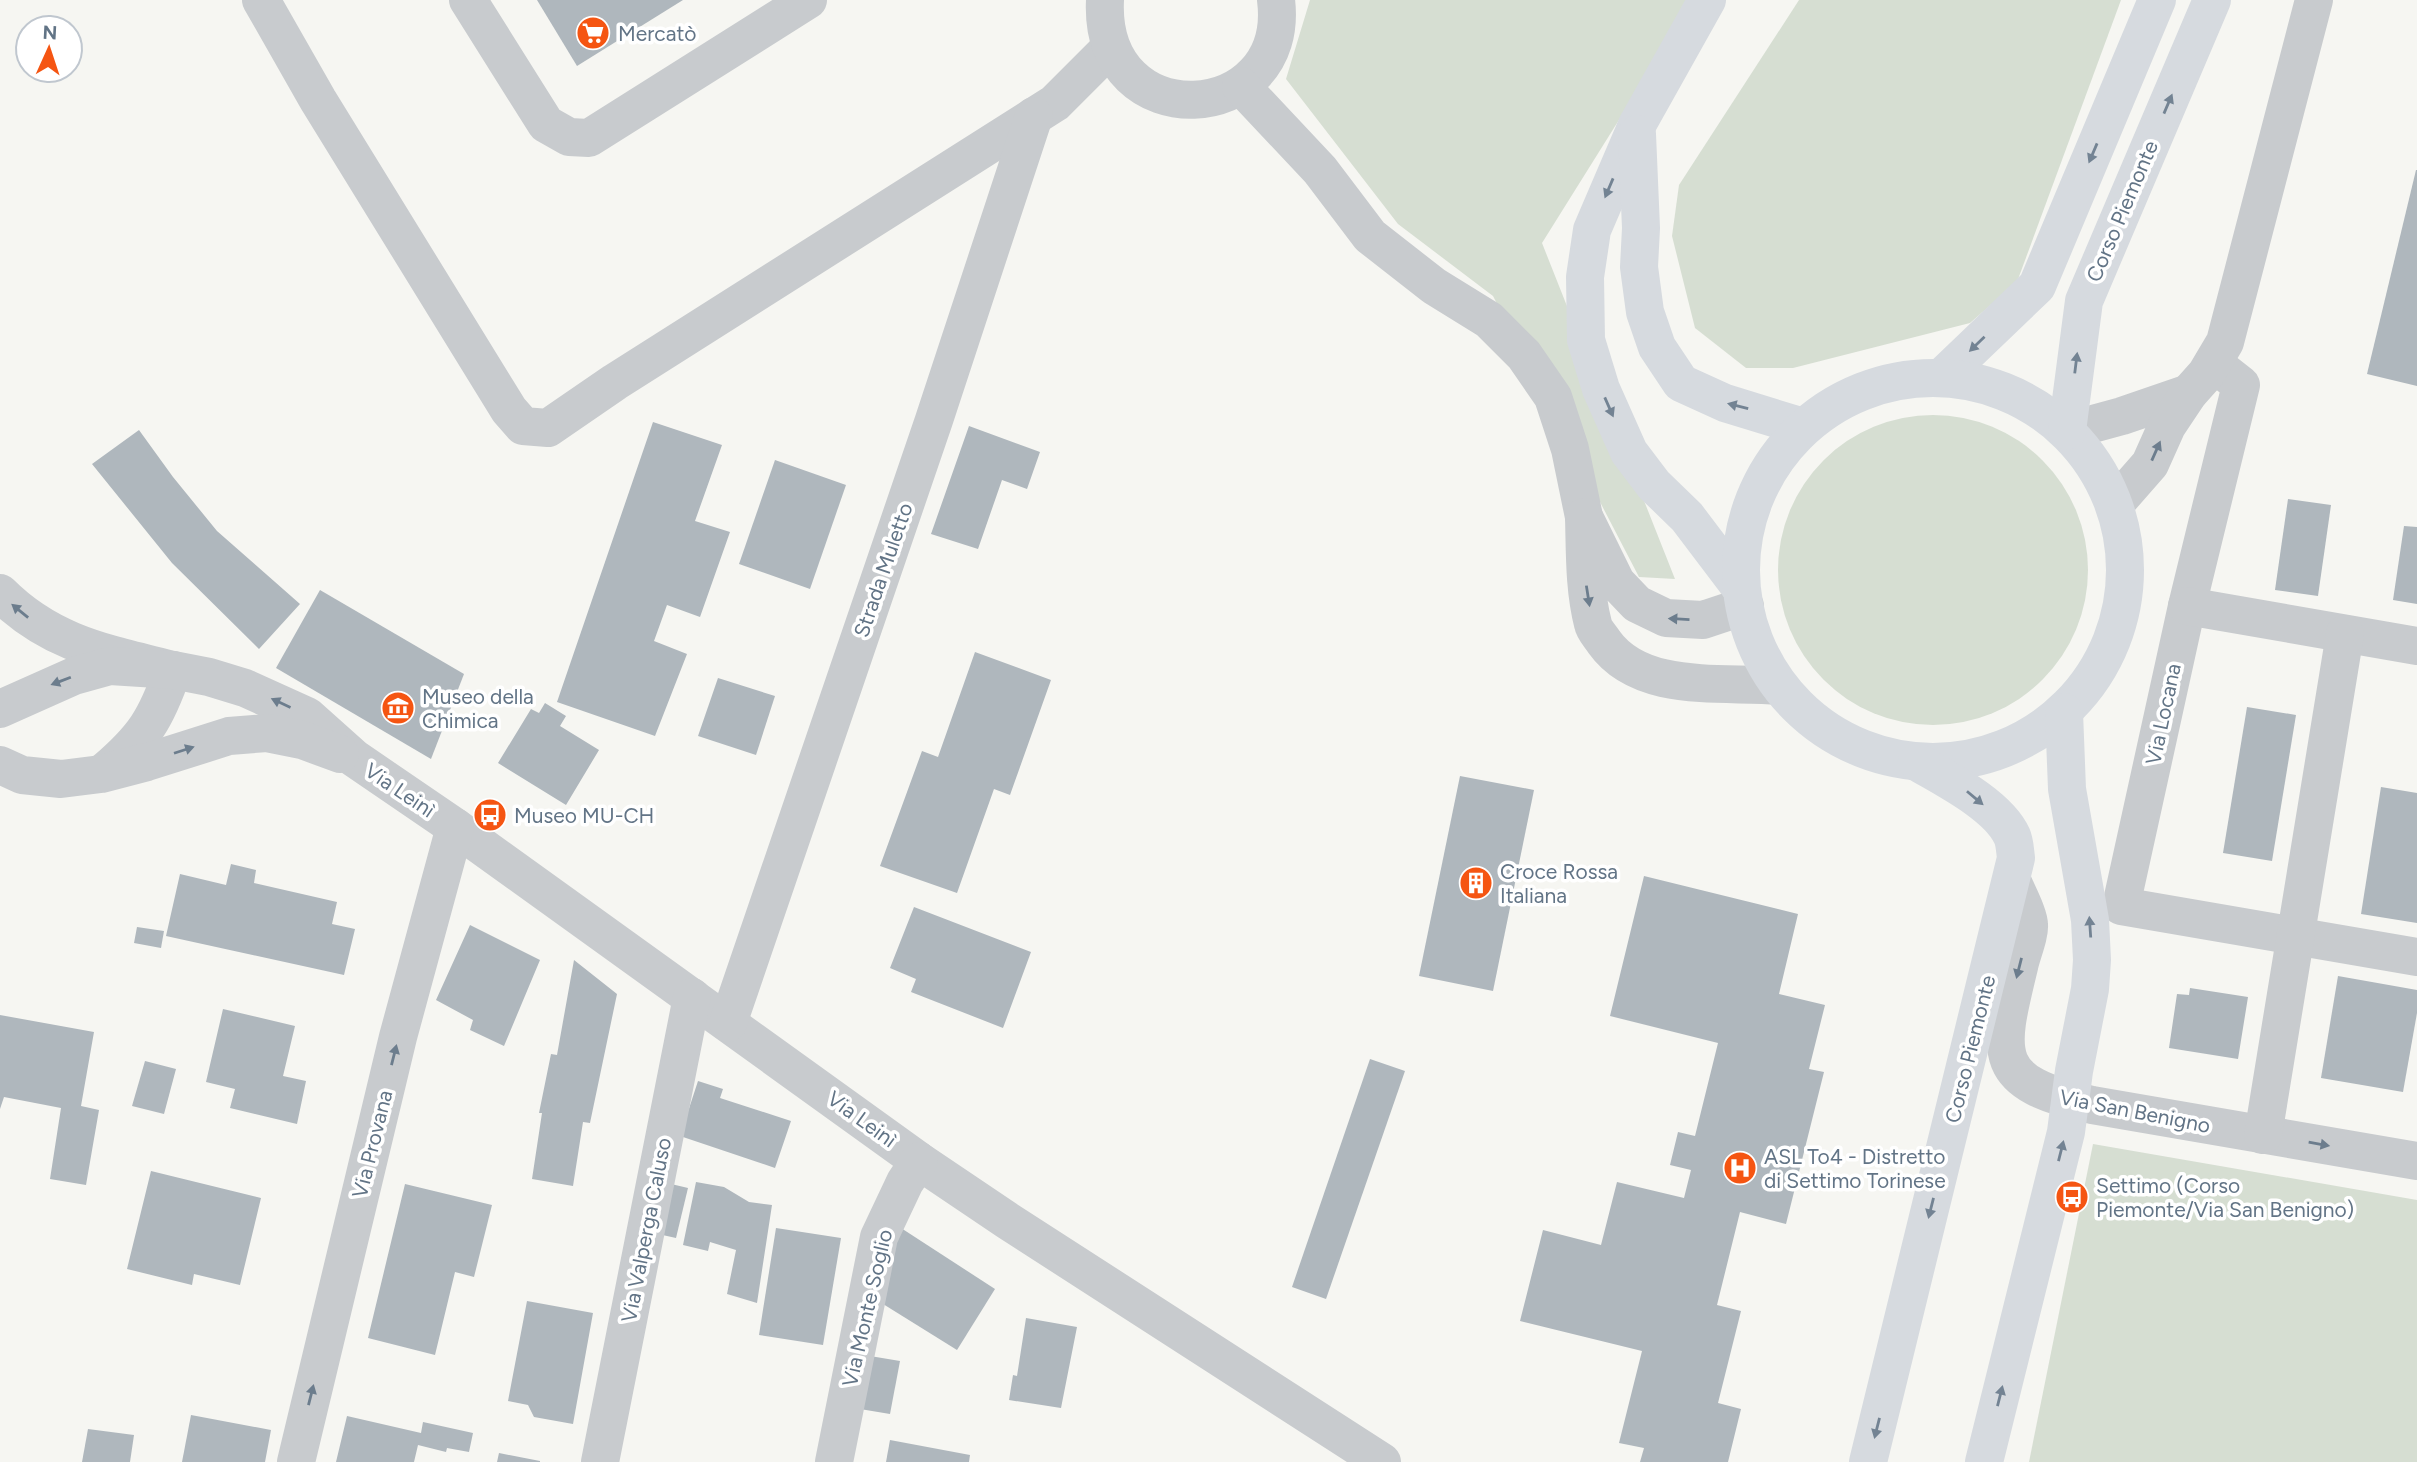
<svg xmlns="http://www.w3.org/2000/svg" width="2417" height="1462" font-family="Figtree,sans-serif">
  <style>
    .green { fill: #d6ded2 }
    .building { fill: #afb7bd }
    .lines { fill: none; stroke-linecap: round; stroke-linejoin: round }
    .minor { stroke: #c8cbce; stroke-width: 38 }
    .major { stroke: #d6dadf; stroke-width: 38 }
    .oneway { fill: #738393 }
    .oneway2 { fill: #6c7d8d }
    .labels { text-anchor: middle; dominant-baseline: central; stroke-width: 7; stroke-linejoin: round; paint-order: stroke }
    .poi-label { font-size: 21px; fill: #627486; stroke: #fff; text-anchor: start }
    .street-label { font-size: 21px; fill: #627486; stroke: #fff }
  </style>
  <rect width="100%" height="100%" fill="#f6f6f2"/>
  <!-- green -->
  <g class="green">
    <polygon points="1310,0 1694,0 1542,243 1675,579 1639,577 1493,296 1398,224 1286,79"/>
    <polygon points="1799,0 2121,0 2017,282 1970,323 1793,368 1746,368 1695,328 1672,236 1679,185"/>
    <circle cx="1933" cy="570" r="155"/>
    <polygon points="2093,1144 2417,1200 2417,1462 2029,1462"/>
  </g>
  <!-- building -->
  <g class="building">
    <polygon points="537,0 683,0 577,66"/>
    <polygon points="2416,170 2417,170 2417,386 2367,374"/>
    <polygon points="653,422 722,445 695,521 730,532 700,617 667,605 654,641 687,654 655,736 557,702"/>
    <polygon points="969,426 1040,452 1027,489 1002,480 978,549 931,534"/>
    <polygon points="139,430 173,477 217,531 300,604 259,649 172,563 92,464"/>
    <polygon points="775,460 846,485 810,589 739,564"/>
    <polygon points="2288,499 2331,505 2318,596 2275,590"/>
    <polygon points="2404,526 2417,527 2417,604 2393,600"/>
    <polygon points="320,590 464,674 431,759 276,668"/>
    <polygon points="975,652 1051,680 1010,795 994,789 957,893 880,866 922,751 938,757"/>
    <polygon points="718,678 775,696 756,755 698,736"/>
    <polygon points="545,703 566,716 560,726 599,750 566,805 498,763 531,709 539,713"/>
    <polygon points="2247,707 2296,715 2272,861 2223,853"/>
    <polygon points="1460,776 1534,790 1493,991 1419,976"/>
    <polygon points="2381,787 2417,793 2417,923 2361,914"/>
    <polygon points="231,864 256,870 254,883 337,902 332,924 355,929 344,975 166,936 180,874 226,885"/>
    <polygon points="1644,876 1798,914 1779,994 1825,1005 1809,1069 1824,1072 1786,1224 1740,1212 1717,1305 1741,1311 1718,1403 1741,1409 1728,1462 1640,1462 1644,1448 1619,1443 1642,1351 1520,1321 1543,1230 1601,1245 1617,1182 1684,1198 1691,1170 1670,1165 1678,1132 1695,1136 1718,1043 1610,1016"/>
    <polygon points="914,907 1031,952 1003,1028 911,992 916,979 890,968"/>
    <polygon points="470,925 540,960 504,1046 470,1030 473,1020 436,1000"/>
    <polygon points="137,927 164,931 161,948 134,943"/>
    <polygon points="574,960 617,994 590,1123 583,1122 573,1186 532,1179 542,1113 539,1113 551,1054 557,1055"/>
    <polygon points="2338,976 2417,990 2417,1013 2403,1092 2321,1078"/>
    <polygon points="2190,988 2248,997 2238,1059 2169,1048 2177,994 2189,995"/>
    <polygon points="223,1009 295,1026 283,1076 306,1081 297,1124 230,1108 235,1089 206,1082"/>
    <polygon points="0,1015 94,1032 81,1106 99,1110 86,1185 50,1179 61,1108 4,1097 0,1109"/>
    <polygon points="1370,1059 1405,1071 1326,1299 1292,1287"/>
    <polygon points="145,1061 176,1069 164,1114 132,1106"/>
    <polygon points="698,1081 723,1089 720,1098 791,1121 775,1168 680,1136"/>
    <polygon points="151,1171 261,1198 240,1285 194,1274 192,1285 127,1269"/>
    <polygon points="696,1182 724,1187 749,1202 772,1205 757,1303 727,1294 736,1250 710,1242 708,1251 683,1245"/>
    <polygon points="667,1183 688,1188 676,1238 658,1234"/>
    <polygon points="405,1184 492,1205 474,1277 455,1272 435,1355 368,1338"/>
    <polygon points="776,1228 841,1238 823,1345 759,1335"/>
    <polygon points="901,1228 995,1289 957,1350 875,1299"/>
    <polygon points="527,1301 593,1313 573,1424 534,1417 528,1405 508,1401"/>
    <polygon points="1026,1318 1077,1327 1061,1408 1009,1400 1013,1375 1017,1376"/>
    <polygon points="864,1355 900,1361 890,1414 854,1408"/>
    <polygon points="191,1415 271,1430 265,1462 182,1462"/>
    <polygon points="347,1416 421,1433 423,1422 473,1433 469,1452 447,1448 446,1452 418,1445 414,1462 336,1462"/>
    <polygon points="88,1429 134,1435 130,1462 82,1462"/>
    <polygon points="890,1440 970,1455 969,1462 886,1462"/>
    <polygon points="499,1453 540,1461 540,1462 497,1462"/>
  </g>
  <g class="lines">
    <!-- minor -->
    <g class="minor">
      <polyline points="261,0 318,100 509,410 523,426 548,428 615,382 1055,103 1110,48"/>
      <polyline points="468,0 546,124 569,137 589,138 808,0"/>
      <path d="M1105 0C1098 139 1292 127 1276 0"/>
      <polyline points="1241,86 1320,170 1370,236 1434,286 1489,320 1524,355 1553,397 1570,449 1584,517"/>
      <polyline points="2213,363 2241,385 2187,606 2121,906 2417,957"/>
      <polyline points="2067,431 2122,416 2189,393"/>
      <polyline points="2115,504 2150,464 2167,426 2189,393 2206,374 2225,342 2314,0"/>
      <path d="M0 593C51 644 106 653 173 670 156 719 144 738 105 771"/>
      <path d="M1745 606 1703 620 1666 618 1637 604 1616 582 1584 517C1585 552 1584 589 1593 624 1594 630 1600 636 1604 642 1641 694 1722 681 1779 686"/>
      <polyline points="2187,606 2417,646"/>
      <polyline points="0,709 74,676 110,666 173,670 209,677 245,688 307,716 354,758 455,827 919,1161 1008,1221 1382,1462"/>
      <polyline points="0,765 22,775 61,779 101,774 147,762 229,736 267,733 302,740 340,754"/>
      <path d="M2012 880C2016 891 2029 914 2029 925 2030 935 2021 956 2019 967 1997 1056 1991 1083 2092 1105L2417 1161"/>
      <polyline points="728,1023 934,420 1034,116"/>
      <polyline points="2263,1135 2345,634"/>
      <polyline points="296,1462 398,1037 455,827"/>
      <polyline points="600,1462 692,997"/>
      <polyline points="834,1462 879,1237 905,1182 919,1161"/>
    </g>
    <!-- major -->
    <g class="major">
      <polyline points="1707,0 1637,125 1592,230 1585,277 1586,340 1601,389 1629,452 1654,485 1687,517 1740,587"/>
      <polyline points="1637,134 1641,228 1639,267 1645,312 1657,347 1681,383 1725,403 1803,427"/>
      <polyline points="1942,377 2037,286 2157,0"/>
      <circle cx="1933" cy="570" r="192"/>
      <polyline points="2067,431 2084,301 2212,0"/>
      <path d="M1868 1462 2016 858C2015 851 2015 843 2012 836 1998 805 1946 779 1917 762"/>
      <polyline points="1984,1462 2066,1132 2074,1071 2090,989 2092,960 2090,920 2067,789 2064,712"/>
    </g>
  </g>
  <!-- one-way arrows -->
  <defs><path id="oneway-solid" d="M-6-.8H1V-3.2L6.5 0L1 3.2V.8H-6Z" transform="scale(1.75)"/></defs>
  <g class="oneway">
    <use href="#oneway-solid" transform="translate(2168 104) rotate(-67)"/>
    <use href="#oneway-solid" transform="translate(2093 153) rotate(113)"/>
    <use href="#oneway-solid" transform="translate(1609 188) rotate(113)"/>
    <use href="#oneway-solid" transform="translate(1977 344) rotate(136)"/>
    <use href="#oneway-solid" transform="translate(2076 363) rotate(-83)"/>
    <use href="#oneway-solid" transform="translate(1738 406) rotate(-166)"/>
    <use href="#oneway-solid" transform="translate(1609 407) rotate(66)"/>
    <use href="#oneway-solid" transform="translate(1975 798) rotate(40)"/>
    <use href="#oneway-solid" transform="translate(2090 927) rotate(-94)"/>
    <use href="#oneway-solid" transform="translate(2061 1151) rotate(-76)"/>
    <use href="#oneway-solid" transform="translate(1931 1208) rotate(104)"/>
    <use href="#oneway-solid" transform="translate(2000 1396) rotate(-76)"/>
    <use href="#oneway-solid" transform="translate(1877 1428) rotate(104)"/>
  </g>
  <g class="oneway2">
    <use href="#oneway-solid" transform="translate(2156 451) rotate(-66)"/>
    <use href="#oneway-solid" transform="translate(1588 596) rotate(81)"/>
    <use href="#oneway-solid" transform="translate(20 611) rotate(-141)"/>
    <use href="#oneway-solid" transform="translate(1679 619) rotate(-177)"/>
    <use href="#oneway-solid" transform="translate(61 681) rotate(159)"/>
    <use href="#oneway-solid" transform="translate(281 703) rotate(-155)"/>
    <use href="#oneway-solid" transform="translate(184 750) rotate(-18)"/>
    <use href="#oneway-solid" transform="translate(2019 968) rotate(104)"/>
    <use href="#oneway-solid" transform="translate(394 1055) rotate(-76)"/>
    <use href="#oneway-solid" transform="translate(2319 1144) rotate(10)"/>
    <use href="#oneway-solid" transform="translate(311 1395) rotate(-76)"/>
  </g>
  <!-- icons -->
  <defs>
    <symbol id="supermarket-disc" viewBox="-11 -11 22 22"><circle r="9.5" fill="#f55512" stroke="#fff"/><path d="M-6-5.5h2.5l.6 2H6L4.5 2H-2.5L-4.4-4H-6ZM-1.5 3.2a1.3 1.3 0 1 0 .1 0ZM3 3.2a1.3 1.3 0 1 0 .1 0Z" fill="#fff"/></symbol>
    <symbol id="museum-disc" viewBox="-11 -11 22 22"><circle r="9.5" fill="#f55512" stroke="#fff"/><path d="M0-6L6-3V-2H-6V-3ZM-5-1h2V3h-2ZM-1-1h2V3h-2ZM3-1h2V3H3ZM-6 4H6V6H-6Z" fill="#fff"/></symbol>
    <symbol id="bus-disc" viewBox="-11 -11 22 22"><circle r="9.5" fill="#f55512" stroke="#fff"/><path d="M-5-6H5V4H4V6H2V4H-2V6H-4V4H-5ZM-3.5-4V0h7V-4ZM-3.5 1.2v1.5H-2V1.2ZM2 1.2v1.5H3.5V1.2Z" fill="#fff"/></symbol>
    <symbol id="building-disc" viewBox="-11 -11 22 22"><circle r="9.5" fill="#f55512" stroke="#fff"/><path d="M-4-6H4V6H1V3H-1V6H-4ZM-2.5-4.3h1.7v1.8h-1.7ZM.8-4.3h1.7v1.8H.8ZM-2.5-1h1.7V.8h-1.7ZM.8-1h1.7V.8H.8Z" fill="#fff"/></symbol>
    <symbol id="hospital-disc" viewBox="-11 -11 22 22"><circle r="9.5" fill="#f55512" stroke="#fff"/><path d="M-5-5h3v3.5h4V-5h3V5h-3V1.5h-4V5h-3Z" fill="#fff"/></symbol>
  </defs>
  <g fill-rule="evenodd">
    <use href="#supermarket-disc" x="574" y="14" width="38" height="38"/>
    <use href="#museum-disc" x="379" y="689" width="38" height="38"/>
    <use href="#bus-disc" x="471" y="796" width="38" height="38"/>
    <use href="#building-disc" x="1457" y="864" width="38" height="38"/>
    <use href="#hospital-disc" x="1721" y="1149" width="38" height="38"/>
    <use href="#bus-disc" x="2053" y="1178" width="38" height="38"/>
  </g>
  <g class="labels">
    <!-- poi labels -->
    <g class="poi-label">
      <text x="618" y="33">Mercatò</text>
      <text x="422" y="696">Museo della<tspan x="422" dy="24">Chimica</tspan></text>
      <text x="514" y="815">Museo MU-CH</text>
      <text x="1500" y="871">Croce Rossa<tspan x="1500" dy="24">Italiana</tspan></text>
      <text x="1764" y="1156">ASL To4 - Distretto<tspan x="1764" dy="24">di Settimo Torinese</tspan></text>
      <text x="2096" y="1185">Settimo (Corso<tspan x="2096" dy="24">Piemonte/Via San Benigno)</tspan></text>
    </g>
    <!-- street labels -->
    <g class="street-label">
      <text transform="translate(2122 211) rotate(-67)">Corso Piemonte</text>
      <text transform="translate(883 570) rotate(-71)">Strada Muletto</text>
      <text transform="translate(2163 714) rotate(-78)">Via Locana</text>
      <text transform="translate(400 790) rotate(34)">Via Leinì</text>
      <text transform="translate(1970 1049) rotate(-76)">Corso Piemonte</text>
      <text transform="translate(2135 1111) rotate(11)">Via San Benigno</text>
      <text transform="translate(862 1119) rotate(36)">Via Leinì</text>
      <text transform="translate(372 1144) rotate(-76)">Via Provana</text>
      <text transform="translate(646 1230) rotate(-79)">Via Valperga Caluso</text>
      <text transform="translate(867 1308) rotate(-77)">Via Monte Soglio</text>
    </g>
  </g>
  <!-- north arrow -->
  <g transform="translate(49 49) rotate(3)"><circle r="33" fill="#ffffff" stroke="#c0c7cf" stroke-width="2"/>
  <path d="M0-5L12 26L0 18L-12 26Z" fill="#f55512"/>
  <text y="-10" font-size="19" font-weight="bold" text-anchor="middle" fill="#627486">N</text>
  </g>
</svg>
